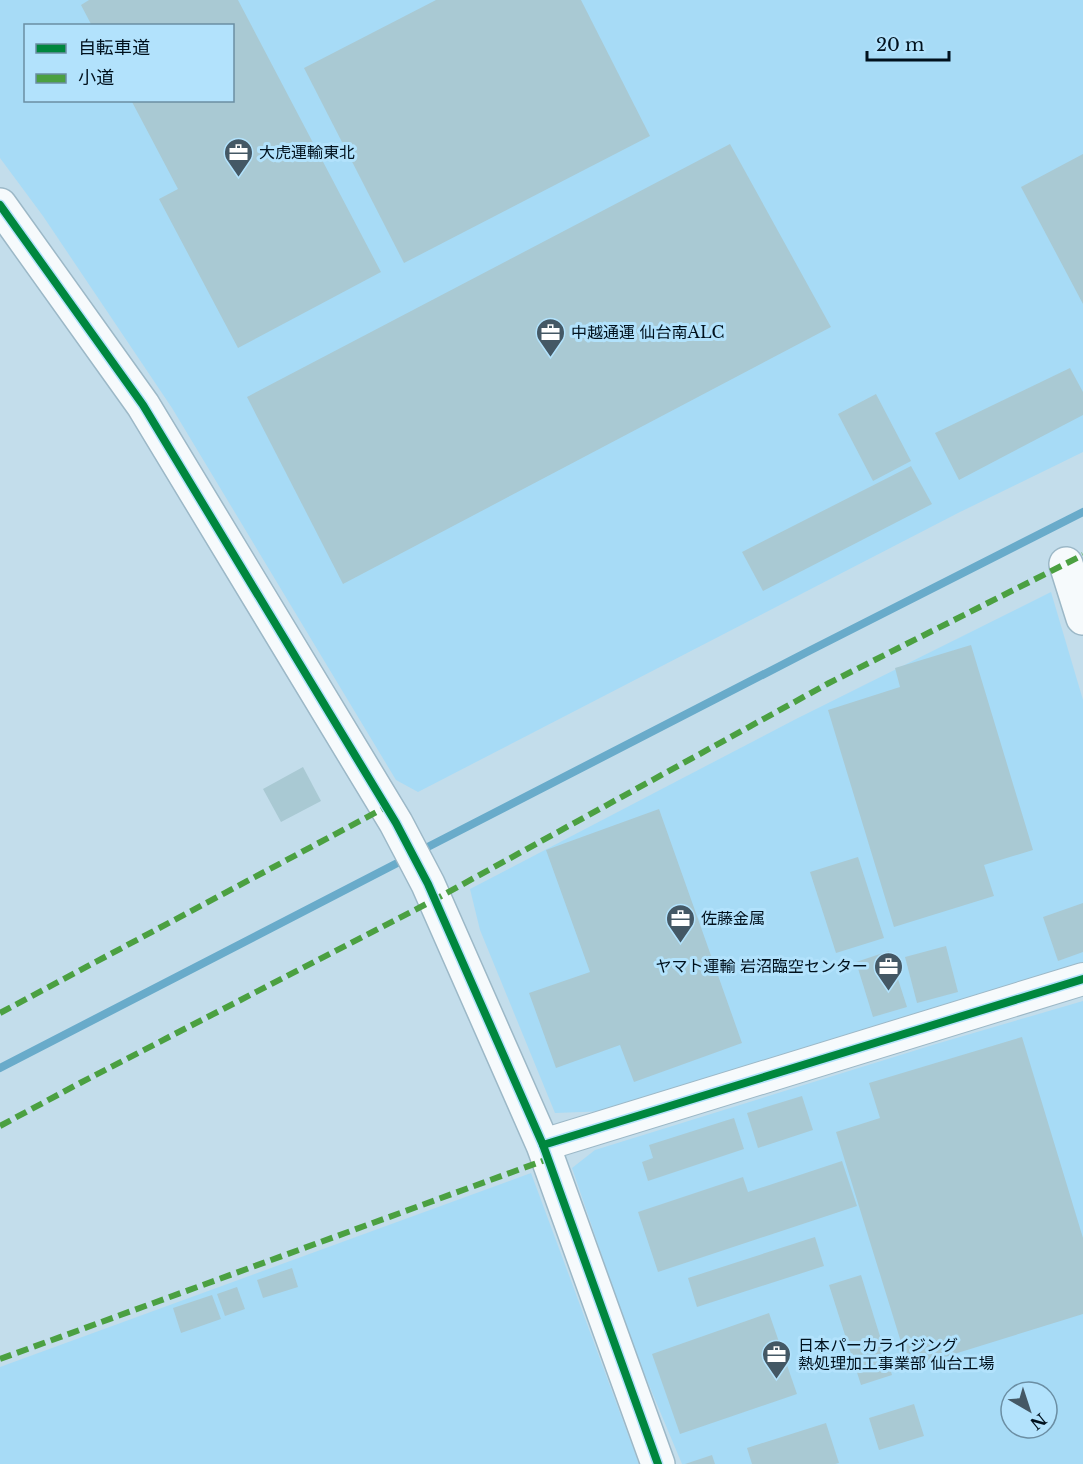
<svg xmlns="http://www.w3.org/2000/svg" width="1083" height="1464" font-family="'Libre Baskerville','Noto Sans JP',serif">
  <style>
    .built { fill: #a7dbf6; fill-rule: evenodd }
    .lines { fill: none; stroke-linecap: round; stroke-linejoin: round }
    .stream { stroke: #69abca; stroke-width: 8 }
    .building { fill: #a9c9d3 }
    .street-casing { stroke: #9cb8c7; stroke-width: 34 }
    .secondary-casing { stroke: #9cb8c7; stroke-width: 36 }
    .street { stroke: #f6fafc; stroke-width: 32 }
    .secondary { stroke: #f6fafc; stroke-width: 33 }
    .quiet { stroke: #4ba041; stroke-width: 6; stroke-dasharray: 12 6; stroke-linecap: butt }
    .cycleway-casing { stroke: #b2e2fc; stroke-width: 11 }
    .cycleway { stroke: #00873e; stroke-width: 8 }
    .labels { text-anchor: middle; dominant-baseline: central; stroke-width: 6; stroke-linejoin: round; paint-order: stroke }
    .poi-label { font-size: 16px; fill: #00111d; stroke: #b2e2fc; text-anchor: start }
  </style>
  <rect width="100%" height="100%" fill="#c3ddeb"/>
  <!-- built -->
  <g class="built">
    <path d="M0 0H1083V452L958 513 418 792 396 780 172 408 43 216 0 158ZM26 26H232V100H26Z"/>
    <polygon points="1051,592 1083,700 1083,963 609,1111 555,1113 480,930 470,889 796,719"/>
    <path d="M1083 1001V1464H682L633 1347 572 1168 595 1150 936 1044ZM1011 1392H1047V1428H1011Z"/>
    <polygon points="531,1173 639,1464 0,1464 0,1367"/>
  </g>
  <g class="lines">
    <!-- stream -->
    <g class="stream">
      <polyline points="418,852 807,652 1083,512"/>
      <polyline points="0,1068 407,858"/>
    </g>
  </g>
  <!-- building -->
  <g class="building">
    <polygon points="89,0 238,0 381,272 238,348 159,199 178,189 131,100 232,100 232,26 92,26 81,5"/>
    <polygon points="436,0 581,0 650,136 404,263 304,68"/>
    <polygon points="730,144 831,327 343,584 247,397"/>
    <polygon points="1083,154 1083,304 1021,187"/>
    <polygon points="1070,368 1083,392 1083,415 959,480 935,433"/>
    <polygon points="876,394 911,461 873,481 838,414"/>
    <polygon points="911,466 932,504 763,591 742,552"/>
    <polygon points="971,645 1033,850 984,865 994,896 894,927 828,710 900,687 895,668"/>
    <polygon points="303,767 321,801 281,822 263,789"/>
    <polygon points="659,809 742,1043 634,1082 620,1045 556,1068 529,993 590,972 546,850"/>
    <polygon points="858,857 884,938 836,953 810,872"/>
    <polygon points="1083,903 1083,952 1058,961 1043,917"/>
    <polygon points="946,946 958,992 917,1003 905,957"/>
    <polygon points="889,951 907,1007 873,1017 856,962"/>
    <polygon points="1022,1037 1083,1238 1083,1314 909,1368 836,1132 880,1118 869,1083"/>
    <polygon points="802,1096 813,1130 758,1148 747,1113"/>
    <polygon points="734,1118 744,1149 648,1181 642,1162 653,1158 649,1145"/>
    <polygon points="842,1161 857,1206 658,1272 638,1212 743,1177 748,1192"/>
    <polygon points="815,1237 824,1266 697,1307 688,1278"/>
    <polygon points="292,1268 298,1287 263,1298 257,1280"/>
    <polygon points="861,1275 892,1375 861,1385 829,1285"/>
    <polygon points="237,1287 245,1309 225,1316 217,1294"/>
    <polygon points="212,1295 221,1319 181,1333 173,1308"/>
    <polygon points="769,1313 797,1394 680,1434 652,1354"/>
    <polygon points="914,1404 924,1436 879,1450 869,1418"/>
    <polygon points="826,1423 839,1463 835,1464 752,1464 747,1448"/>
    <polygon points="712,1455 715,1464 685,1464"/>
  </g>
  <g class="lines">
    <defs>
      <polyline id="street" points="543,1145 1083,979"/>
      <g id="secondary">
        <polyline points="0,205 143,405 396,823 428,884 543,1145 658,1464"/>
        <polyline points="1066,564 1083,618"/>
      </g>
    </defs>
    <!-- street casing -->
    <use href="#street" class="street-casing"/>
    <!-- secondary casing -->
    <use href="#secondary" class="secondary-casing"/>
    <!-- street -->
    <use href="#street" class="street"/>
    <!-- secondary -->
    <use href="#secondary" class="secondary"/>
    <!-- quiet -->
    <g class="quiet">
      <polyline points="0,1013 386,807"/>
      <polyline points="0,1126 80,1083 434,900 829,683 1083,555"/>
      <polyline points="0,1359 548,1159"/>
    </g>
    <defs>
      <g id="cycleway">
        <polyline points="0,205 143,405 396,823 428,884 543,1145 658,1464"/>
        <polyline points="543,1145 1083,979"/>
      </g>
    </defs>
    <!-- cycleway casing -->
    <use href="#cycleway" class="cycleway-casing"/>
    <!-- cycleway -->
    <use href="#cycleway" class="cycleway"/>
  </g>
  <!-- icons -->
  <defs>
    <symbol id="office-pin" viewBox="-11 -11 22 30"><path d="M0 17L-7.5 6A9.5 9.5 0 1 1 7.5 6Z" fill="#445865" stroke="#b2e2fc"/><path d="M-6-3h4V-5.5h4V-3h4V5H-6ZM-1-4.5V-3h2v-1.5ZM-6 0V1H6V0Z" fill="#fff"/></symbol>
  </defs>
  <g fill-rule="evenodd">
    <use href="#office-pin" x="222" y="136" width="33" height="45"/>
    <use href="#office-pin" x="534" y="316" width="33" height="45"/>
    <use href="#office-pin" x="664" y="902" width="33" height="45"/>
    <use href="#office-pin" x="872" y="950" width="33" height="45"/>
    <use href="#office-pin" x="760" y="1338" width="33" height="45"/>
  </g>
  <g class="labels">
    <!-- poi labels -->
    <g class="poi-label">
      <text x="259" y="152">大虎運輸東北</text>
      <text x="571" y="332">中越通運 仙台南ALC</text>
      <text x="701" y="918">佐藤金属</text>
      <text x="868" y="966" text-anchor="end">ヤマト運輸 岩沼臨空センター</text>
      <text x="798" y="1345">日本パーカライジング<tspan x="798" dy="18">熱処理加工事業部 仙台工場</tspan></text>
    </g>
  </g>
  <!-- legend -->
  <rect x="24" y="24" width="210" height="78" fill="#b2e2fc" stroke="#6b8ea3" stroke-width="1.5"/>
  <rect x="36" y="44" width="30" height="9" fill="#00873e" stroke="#6b8ea3" stroke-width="1.5"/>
  <text x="78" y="54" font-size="18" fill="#00111d">自転車道</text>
  <rect x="36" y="74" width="30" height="9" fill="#4ba041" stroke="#6b8ea3" stroke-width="1.5"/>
  <text x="78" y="84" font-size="18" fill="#00111d">小道</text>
  <!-- north arrow -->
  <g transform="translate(1029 1410) rotate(141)"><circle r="28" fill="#b2e2fc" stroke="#6b8ea3" stroke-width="1.5"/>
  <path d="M0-4.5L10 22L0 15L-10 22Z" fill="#445865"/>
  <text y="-9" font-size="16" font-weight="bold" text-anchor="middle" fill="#00111d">N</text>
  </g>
  <!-- scale -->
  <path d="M867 51v9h82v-9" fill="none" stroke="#00111d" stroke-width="3"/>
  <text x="876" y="51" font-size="18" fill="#00111d" stroke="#b2e2fc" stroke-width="4.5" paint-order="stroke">20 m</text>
</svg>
